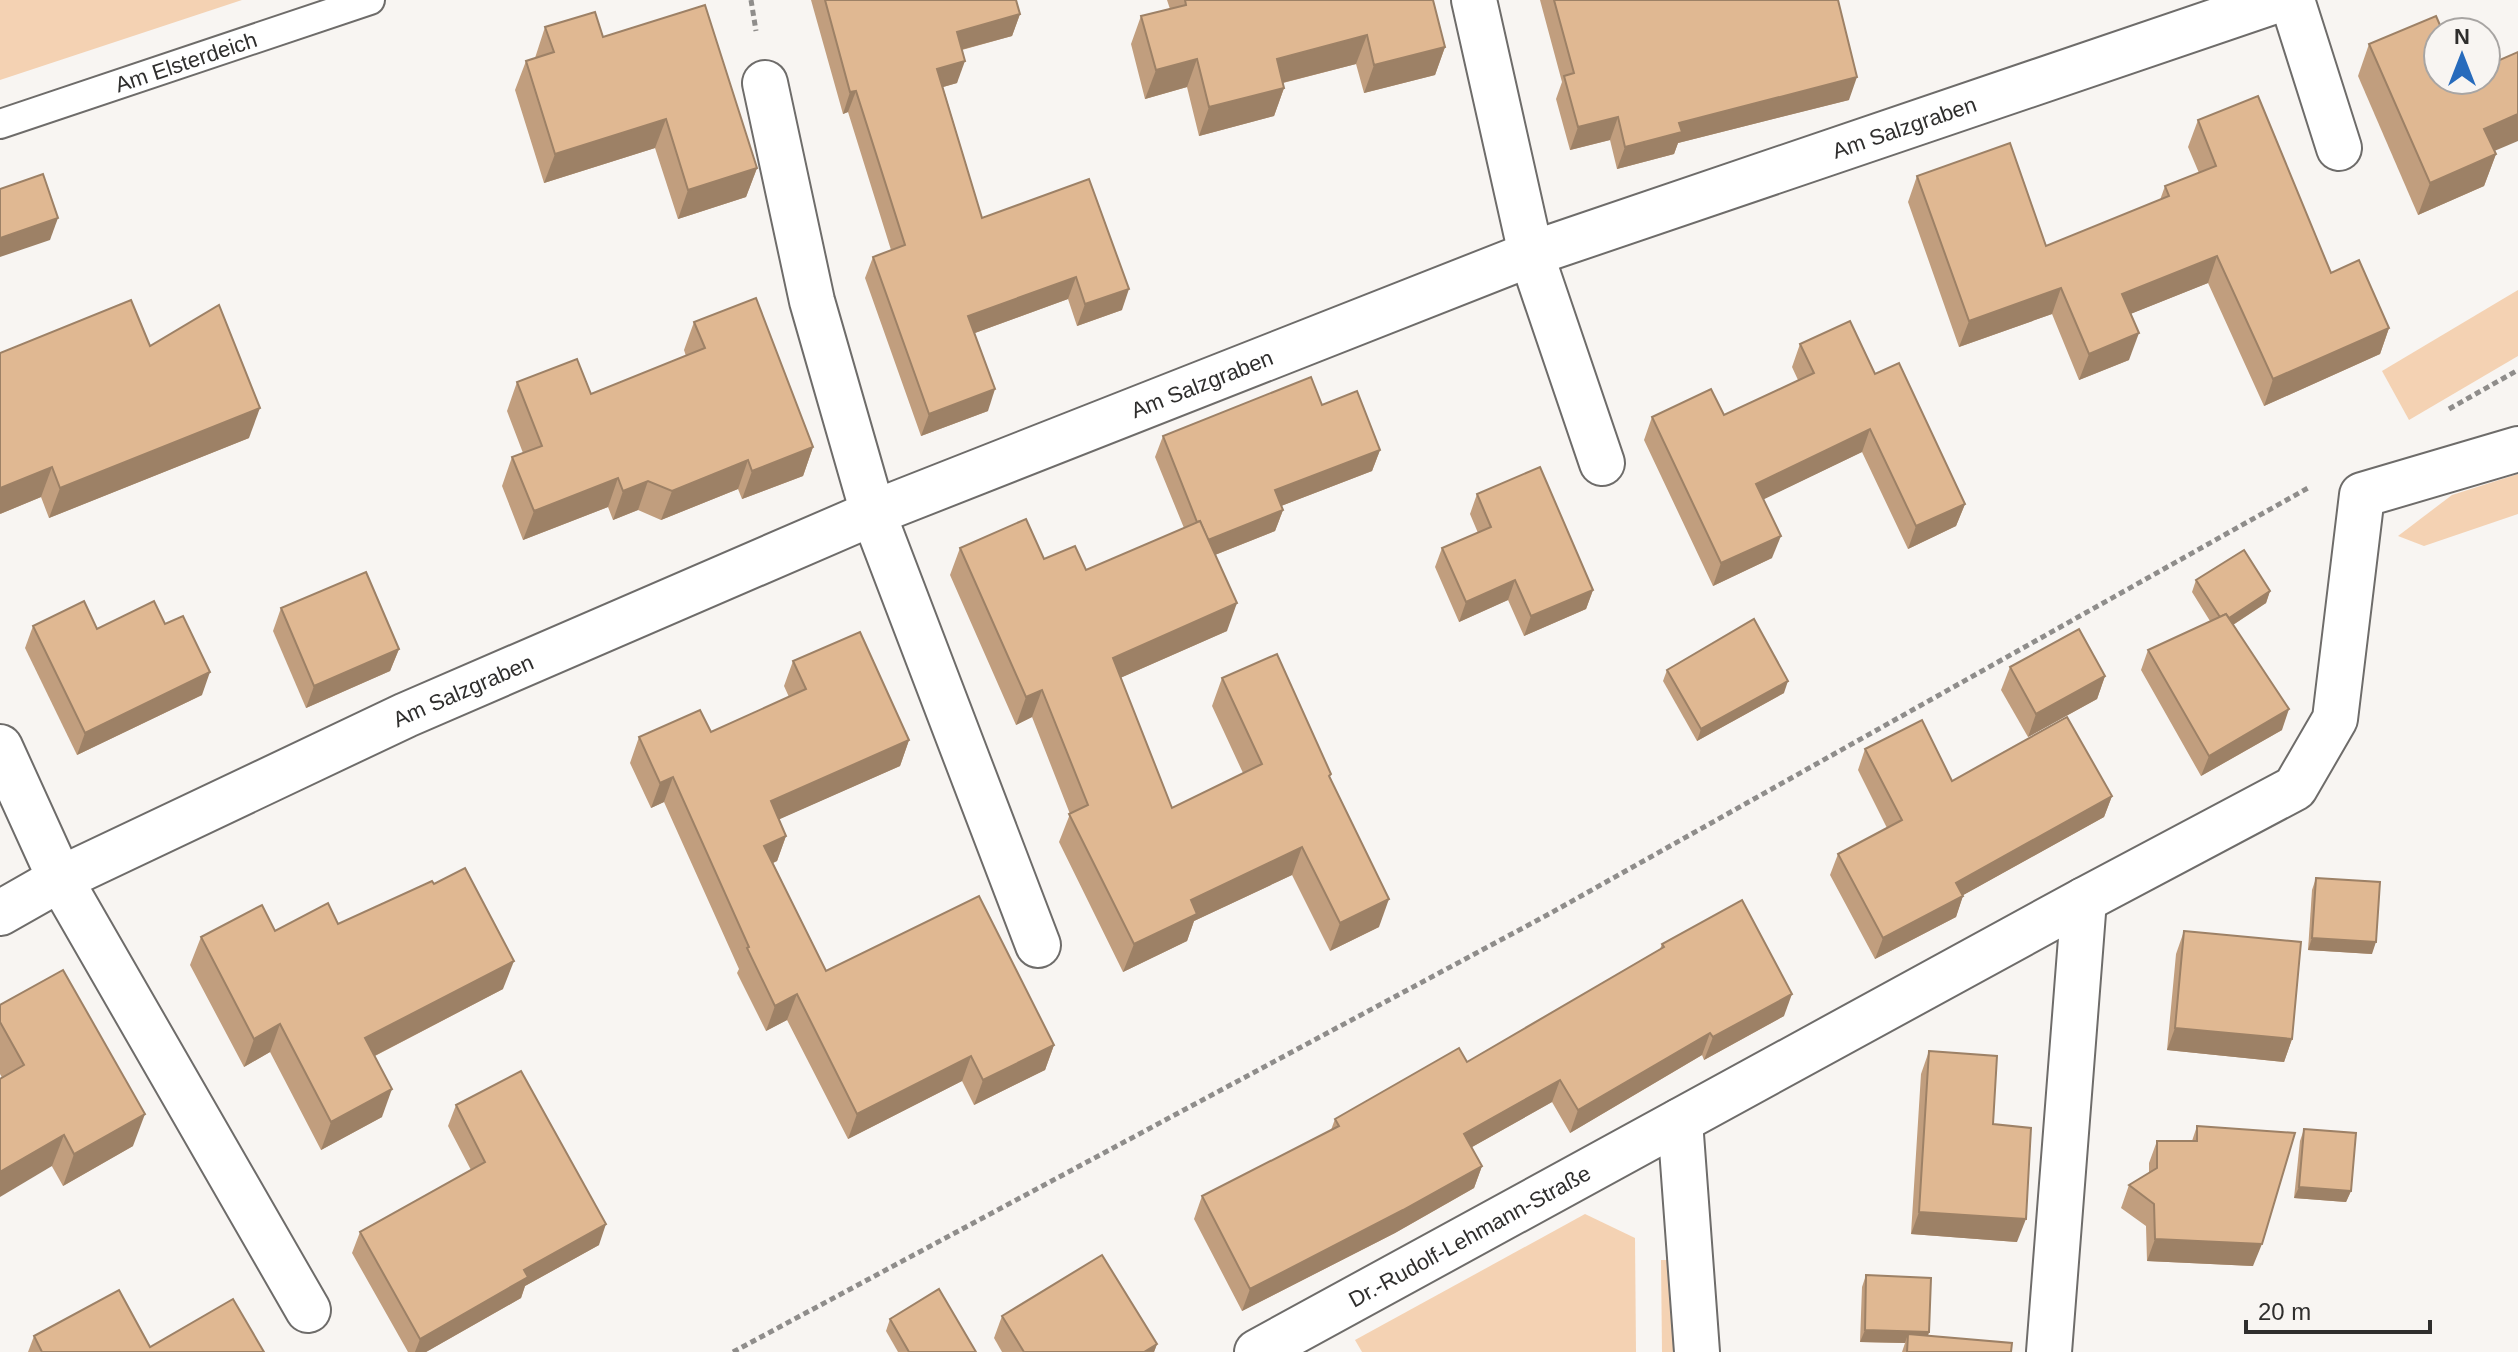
<svg xmlns="http://www.w3.org/2000/svg" width="2518" height="1352" font-family="Arial,sans-serif">
  <style>
    .green { fill: #f4d2b3 }
    .lines { fill: none; stroke-linecap: round; stroke-linejoin: round }
    .service-casing { stroke: #6e6c6a; stroke-width: 32 }
    .minor-casing { stroke: #6e6c6a; stroke-width: 48 }
    .path { stroke: #8f8d8b; stroke-width: 5; stroke-dasharray: 6 4; stroke-linecap: butt }
    .service { stroke: #fff; stroke-width: 28 }
    .minor { stroke: #fff; stroke-width: 44 }
    .wall { fill: #c19e7e }
    .shaded-wall { fill: #9d8166 }
    .building { fill: #e0b892; stroke: #9d8166; stroke-width: 2 }
    .labels { text-anchor: middle; dominant-baseline: central; stroke-width: 6; stroke-linejoin: round; paint-order: stroke }
    .street-label { font-size: 22px; fill: #2f2e2d; stroke: #f8f5f2 }
  </style>
  <rect width="100%" height="100%" fill="#f8f5f2"/>
  <!-- green -->
  <g class="green">
    <polygon points="0,0 242,0 0,80"/>
    <polygon points="2518,290 2518,356 2409,420 2382,371"/>
    <polygon points="2518,474 2518,514 2424,546 2398,536 2452,495"/>
    <polygon points="1585,1214 1635,1238 1636,1352 1362,1352 1355,1340"/>
    <polygon points="1661,1260 1676,1260 1678,1352 1662,1352"/>
  </g>
  <g class="lines">
    <defs>
      <g id="service">
        <path id="s1" d="M0 124 370 0"/>
      </g>
      <g id="minor">
        <polyline points="1474,0 1531,254 1602,463"/>
        <polyline points="2292,0 2339,148"/>
        <polyline points="765,83 812,301 873,513 1038,945"/>
        <polyline points="0,747 60,879 308,1310"/>
        <path id="s2" d="M0 913 60 879 406 715 873 513 1531 254 2278 0"/>
        <polyline points="1680,1121 1697,1352"/>
        <path id="s3" d="M1257 1352 2084 900 2295 788 2335 719 2362 495 2518 449"/>
        <polyline points="2049,1352 2084,900"/>
      </g>
    </defs>
    <!-- service casing -->
    <use href="#service" class="service-casing"/>
    <!-- minor casing -->
    <use href="#minor" class="minor-casing"/>
    <!-- path -->
    <g class="path">
      <polyline points="751,0 756,31"/>
      <polyline points="2449,409 2518,370"/>
      <polyline points="733,1352 1549,914 2308,488"/>
    </g>
    <!-- service -->
    <use href="#service" class="service"/>
    <!-- minor -->
    <use href="#minor" class="minor"/>
  </g>
  <!-- wall -->
  <g class="wall">
    <polygon points="811,0 1016,0 1020,14 1012,36 962,50 957,83 943,87 982,218 1089,179 1122,310 1077,326 1068,299 975,333 988,411 921,436 865,278 873,257 891,250 848,112 843,114"/>
    <polygon points="1167,0 1433,0 1445,47 1435,75 1364,93 1356,64 1283,83 1284,88 1274,116 1199,136 1187,87 1145,99 1131,44 1141,16 1170,9"/>
    <polygon points="1540,0 1838,0 1849,100 1678,143 1674,154 1617,169 1610,140 1570,150 1556,99 1562,82"/>
    <polygon points="545,27 603,37 757,168 746,197 678,219 655,148 544,183 515,90 526,61 535,58"/>
    <polygon points="2369,44 2494,151 2496,154 2484,186 2418,215 2358,76"/>
    <polygon points="2198,120 2331,273 2389,328 2380,354 2264,406 2208,283 2130,314 2129,360 2079,380 2052,314 1959,347 1908,202 1917,176 2046,246 2160,200 2165,186 2199,173 2188,147"/>
    <polygon points="694,322 813,447 803,476 742,499 738,489 661,520 638,510 613,520 608,507 523,540 502,486 512,457 523,453 507,411 517,382 591,394 686,356 684,350"/>
    <polygon points="1800,344 1875,374 1965,504 1956,526 1908,549 1862,452 1763,499 1772,558 1713,586 1644,440 1652,417 1724,415 1798,380 1792,367"/>
    <polygon points="150,346 249,438 49,518 41,497 0,514"/>
    <polygon points="1322,405 1380,450 1372,471 1281,506 1283,510 1275,531 1215,555 1227,631 1120,678 1172,808 1243,773 1212,706 1222,678 1330,779 1379,927 1330,951 1292,875 1194,921 1187,941 1123,972 1059,842 1070,814 1032,717 1016,725 950,575 960,548 1044,559 1086,570 1184,528 1155,457 1163,436"/>
    <polygon points="1477,494 1593,590 1586,609 1524,636 1508,600 1459,622 1435,567 1442,548 1478,533 1470,514"/>
    <polygon points="2196,580 2270,591 2266,603 2233,625 2282,730 2201,776 2141,670 2148,650 2210,621 2192,592"/>
    <polygon points="281,608 399,649 390,671 306,708 273,631"/>
    <polygon points="33,626 97,629 202,695 77,755 25,648"/>
    <polygon points="793,661 909,740 900,766 779,819 786,836 777,861 773,863 826,971 1054,1045 1045,1070 974,1105 962,1081 848,1139 787,1020 766,1031 737,973 739,969 664,802 651,808 630,763 639,737 711,732 789,697 784,686"/>
    <polygon points="2010,667 2105,676 2097,699 2028,737 2001,690"/>
    <polygon points="1667,670 1784,693 1697,741 1663,681"/>
    <polygon points="1865,749 1952,781 2112,796 2104,817 1963,895 1956,917 1875,959 1830,875 1838,854 1887,828 1858,770"/>
    <polygon points="2316,878 2372,954 2308,950 2312,890"/>
    <polygon points="338,924 503,989 375,1056 382,1117 321,1150 270,1052 244,1067 190,965 201,937 275,931"/>
    <polygon points="2184,931 2292,1039 2284,1062 2167,1050 2176,954"/>
    <polygon points="1662,944 1784,1016 1704,1060 1702,1055 1570,1133 1552,1102 1472,1147 1482,1166 1474,1188 1395,1233 1242,1311 1194,1219 1202,1196 1331,1130 1335,1119 1467,1062 1660,949"/>
    <polygon points="0,1005 133,1146 63,1186 0,1074"/>
    <polygon points="1929,1051 1993,1124 2017,1242 1911,1234 1921,1074"/>
    <polygon points="456,1105 599,1245 525,1286 521,1298 426,1352 408,1352 352,1253 360,1232 471,1170 448,1126"/>
    <polygon points="2197,1126 2253,1266 2147,1261 2146,1226 2121,1208 2129,1185 2149,1173 2149,1163 2157,1141 2192,1141"/>
    <polygon points="2304,1129 2351,1191 2346,1202 2294,1198 2300,1141"/>
    <polygon points="1866,1275 1929,1332 1928,1336 2011,1352 1902,1352 1905,1343 1860,1342 1862,1287"/>
    <polygon points="1002,1316 1157,1344 1154,1352 1002,1352 994,1338"/>
    <polygon points="890,1319 976,1352 898,1352 886,1331"/>
    <polygon points="34,1336 150,1347 264,1352 28,1352"/>
  </g>
  <!-- shaded-wall -->
  <g class="shaded-wall">
    <polygon points="1020,14 1012,36 949,53 957,32"/>
    <polygon points="1367,35 1356,64 1266,87 1277,59"/>
    <polygon points="1445,47 1435,75 1364,93 1374,65"/>
    <polygon points="1197,59 1187,87 1145,99 1156,70"/>
    <polygon points="965,61 957,83 929,91 937,69"/>
    <polygon points="1857,77 1849,100 1678,143 1674,154 1617,169 1625,147 1679,123"/>
    <polygon points="1284,88 1274,116 1199,136 1209,107"/>
    <polygon points="856,91 848,112 843,114 850,92"/>
    <polygon points="2518,114 2518,141 2473,160 2484,129"/>
    <polygon points="1618,117 1610,140 1570,150 1578,127"/>
    <polygon points="666,119 655,148 544,183 555,154"/>
    <polygon points="2496,154 2484,186 2418,215 2430,183"/>
    <polygon points="757,168 746,197 678,219 688,190"/>
    <polygon points="58,218 50,240 0,257 0,238"/>
    <polygon points="2217,256 2208,283 2113,321 2122,294"/>
    <polygon points="1076,277 1068,299 961,338 968,316"/>
    <polygon points="2061,288 2052,314 1959,347 1969,321"/>
    <polygon points="1129,289 1122,310 1077,326 1085,304"/>
    <polygon points="2389,328 2380,354 2264,406 2273,379"/>
    <polygon points="2139,333 2129,360 2079,380 2089,354"/>
    <polygon points="995,389 988,411 921,436 929,414"/>
    <polygon points="260,408 249,438 49,518 60,488"/>
    <polygon points="1870,429 1862,452 1748,507 1756,484"/>
    <polygon points="813,447 803,476 742,499 752,471"/>
    <polygon points="1380,450 1372,471 1268,511 1275,490"/>
    <polygon points="748,460 738,489 661,520 672,491"/>
    <polygon points="52,467 41,497 0,514 0,488"/>
    <polygon points="618,478 608,507 523,540 534,511"/>
    <polygon points="648,481 638,510 613,520 623,491"/>
    <polygon points="1965,504 1956,526 1908,549 1916,526"/>
    <polygon points="1283,510 1275,531 1197,562 1205,541"/>
    <polygon points="1781,536 1772,558 1713,586 1721,563"/>
    <polygon points="1515,580 1508,600 1459,622 1466,602"/>
    <polygon points="1593,590 1586,609 1524,636 1531,616"/>
    <polygon points="2270,591 2266,603 2219,634 2223,622"/>
    <polygon points="1237,603 1227,631 1102,686 1113,658"/>
    <polygon points="399,649 390,671 306,708 314,686"/>
    <polygon points="210,672 202,695 77,755 85,733"/>
    <polygon points="2105,676 2097,699 2028,737 2036,714"/>
    <polygon points="1788,681 1784,693 1697,741 1701,729"/>
    <polygon points="1042,690 1032,717 1016,725 1026,697"/>
    <polygon points="2289,709 2282,730 2201,776 2209,756"/>
    <polygon points="909,740 900,766 762,827 771,801"/>
    <polygon points="673,777 664,802 651,808 660,783"/>
    <polygon points="2112,796 2104,817 1949,903 1963,896 1956,917 1875,959 1883,938 1956,883"/>
    <polygon points="786,836 777,861 755,871 764,846"/>
    <polygon points="1302,847 1292,875 1194,921 1187,941 1123,972 1134,944 1191,900"/>
    <polygon points="1389,899 1379,927 1330,951 1340,923"/>
    <polygon points="2312,938 2376,942 2372,954 2308,950"/>
    <polygon points="514,961 503,989 355,1066 365,1038"/>
    <polygon points="797,994 787,1020 766,1031 775,1006"/>
    <polygon points="1792,994 1784,1016 1704,1060 1713,1037"/>
    <polygon points="280,1024 270,1052 244,1067 254,1039"/>
    <polygon points="2175,1028 2292,1039 2284,1062 2167,1050"/>
    <polygon points="1710,1033 1702,1055 1570,1133 1578,1110"/>
    <polygon points="1054,1045 1045,1070 974,1105 983,1080"/>
    <polygon points="971,1056 962,1081 848,1139 857,1114"/>
    <polygon points="1560,1080 1552,1102 1456,1156 1464,1134"/>
    <polygon points="392,1089 382,1117 321,1150 331,1122"/>
    <polygon points="145,1114 133,1146 63,1186 74,1154"/>
    <polygon points="64,1135 52,1166 0,1197 0,1172"/>
    <polygon points="1482,1166 1474,1188 1395,1233 1242,1311 1250,1289"/>
    <polygon points="2299,1187 2351,1191 2346,1202 2294,1198"/>
    <polygon points="1919,1212 2026,1219 2017,1242 1911,1234"/>
    <polygon points="606,1224 599,1245 525,1286 521,1298 426,1352 415,1352 420,1339 524,1270"/>
    <polygon points="2155,1239 2262,1244 2253,1266 2147,1261"/>
    <polygon points="1865,1330 1929,1332 1925,1344 1908,1334 1905,1343 1860,1342"/>
    <polygon points="1157,1344 1154,1352 1144,1352"/>
  </g>
  <!-- building -->
  <g class="building">
    <polygon points="825,0 1016,0 1020,14 957,32 965,61 937,69 982,218 1089,179 1129,289 1085,304 1076,277 968,316 995,389 929,414 873,257 905,245 856,91 850,92"/>
    <polygon points="1185,0 1433,0 1445,47 1374,65 1367,35 1277,59 1284,88 1209,107 1197,59 1156,70 1141,16 1186,5"/>
    <polygon points="1554,0 1838,0 1857,77 1679,123 1682,132 1625,147 1618,117 1578,127 1564,76 1574,73"/>
    <polygon points="705,5 757,168 688,190 666,119 555,154 526,61 554,52 545,27 595,12 603,37"/>
    <polygon points="2436,16 2443,32 2438,32 2438,80 2486,80 2486,66 2518,52 2518,114 2484,129 2496,154 2430,183 2369,44"/>
    <polygon points="2258,96 2331,273 2359,260 2389,328 2273,379 2217,256 2122,294 2139,333 2089,354 2061,288 1969,321 1917,176 2010,143 2046,246 2169,196 2165,186 2216,166 2198,120"/>
    <polygon points="43,174 58,218 0,238 0,189"/>
    <polygon points="756,298 813,447 752,471 748,460 672,491 648,481 623,491 618,478 534,511 512,457 542,446 517,382 577,359 591,394 705,348 694,322"/>
    <polygon points="131,300 150,346 219,305 260,408 60,488 52,467 0,488 0,353"/>
    <polygon points="1850,321 1875,374 1899,363 1965,504 1916,526 1870,429 1756,484 1781,536 1721,563 1652,417 1711,389 1724,415 1814,373 1800,344"/>
    <polygon points="1311,377 1322,405 1357,391 1380,450 1275,490 1283,510 1208,540 1200,521 1197,522 1163,436"/>
    <polygon points="1540,467 1593,590 1531,616 1515,580 1466,602 1442,548 1491,527 1477,494"/>
    <polygon points="1026,519 1044,559 1075,546 1086,570 1200,521 1237,603 1113,658 1172,808 1262,764 1222,678 1277,654 1331,774 1329,776 1389,899 1340,923 1302,847 1191,900 1197,914 1134,944 1069,814 1088,805 1042,690 1026,697 960,548"/>
    <polygon points="2244,550 2270,591 2229,618 2226,614 2220,617 2196,580"/>
    <polygon points="366,572 399,649 314,686 281,608"/>
    <polygon points="84,601 97,629 154,601 165,624 183,616 210,672 85,733 33,626"/>
    <polygon points="2226,614 2289,709 2209,756 2148,650"/>
    <polygon points="1754,619 1788,681 1701,729 1667,670"/>
    <polygon points="2079,629 2105,676 2036,714 2010,667"/>
    <polygon points="860,632 909,740 771,801 786,836 764,846 826,971 979,896 1054,1045 983,1080 971,1056 857,1114 797,994 775,1006 747,948 749,947 673,777 660,783 639,737 700,710 711,732 806,689 793,661"/>
    <polygon points="2067,717 2112,796 1956,883 1963,896 1883,938 1838,854 1902,820 1865,749 1922,720 1952,781"/>
    <polygon points="465,868 514,961 365,1038 392,1089 331,1122 280,1024 254,1039 201,937 262,905 275,931 328,903 338,924 432,881 434,884"/>
    <polygon points="2316,878 2380,882 2376,942 2312,938"/>
    <polygon points="1742,900 1792,994 1713,1037 1710,1033 1578,1110 1560,1080 1464,1134 1482,1166 1403,1210 1250,1289 1202,1196 1339,1126 1335,1119 1459,1048 1467,1062 1664,947 1662,944"/>
    <polygon points="2184,931 2301,942 2292,1039 2175,1028"/>
    <polygon points="63,970 145,1114 74,1154 64,1135 0,1172 0,1079 24,1065 0,1022 0,1005"/>
    <polygon points="1929,1051 1997,1056 1993,1124 2031,1128 2026,1219 1919,1212"/>
    <polygon points="521,1071 606,1224 524,1270 528,1277 420,1339 360,1232 485,1162 456,1105"/>
    <polygon points="2197,1126 2295,1133 2262,1244 2155,1239 2154,1204 2129,1185 2157,1168 2157,1141 2197,1141"/>
    <polygon points="2304,1129 2356,1133 2351,1191 2299,1187"/>
    <polygon points="1102,1255 1157,1344 1144,1352 1024,1352 1002,1316"/>
    <polygon points="1866,1275 1931,1278 1929,1332 1865,1330"/>
    <polygon points="939,1289 976,1352 909,1352 890,1319"/>
    <polygon points="119,1290 150,1347 233,1299 264,1352 42,1352 34,1336"/>
    <polygon points="1908,1334 2012,1343 2011,1352 1907,1352"/>
  </g>
  <g class="labels">
    <!-- street labels -->
    <g class="street-label">
      <text stroke="none"><textPath href="#s1" startOffset="196">Am Elsterdeich</textPath></text>
      <text stroke="none"><textPath href="#s2" startOffset="2062">Am Salzgraben</textPath></text>
      <text stroke="none"><textPath href="#s2" startOffset="1314">Am Salzgraben</textPath></text>
      <text stroke="none"><textPath href="#s2" startOffset="514">Am Salzgraben</textPath></text>
      <text stroke="none"><textPath href="#s3" startOffset="242">Dr.-Rudolf-Lehmann-Straße</textPath></text>
    </g>
  </g>
  <!-- north arrow -->
  <g transform="translate(2462 56)"><circle r="38" fill="#f8f5f2" stroke="#a8a5a3" stroke-width="2"/>
  <path d="M0-6L14 30L0 20L-14 30Z" fill="#276bbc"/>
  <text y="-12" font-size="22" font-weight="bold" text-anchor="middle" fill="#2f2e2d">N</text>
  </g>
  <!-- scale -->
  <path d="M2246 1320v12h184v-12" fill="none" stroke="#2f2e2d" stroke-width="4"/>
  <text x="2258" y="1320" font-size="24" fill="#2f2e2d" stroke="#f8f5f2" stroke-width="6" paint-order="stroke">20 m</text>
</svg>
